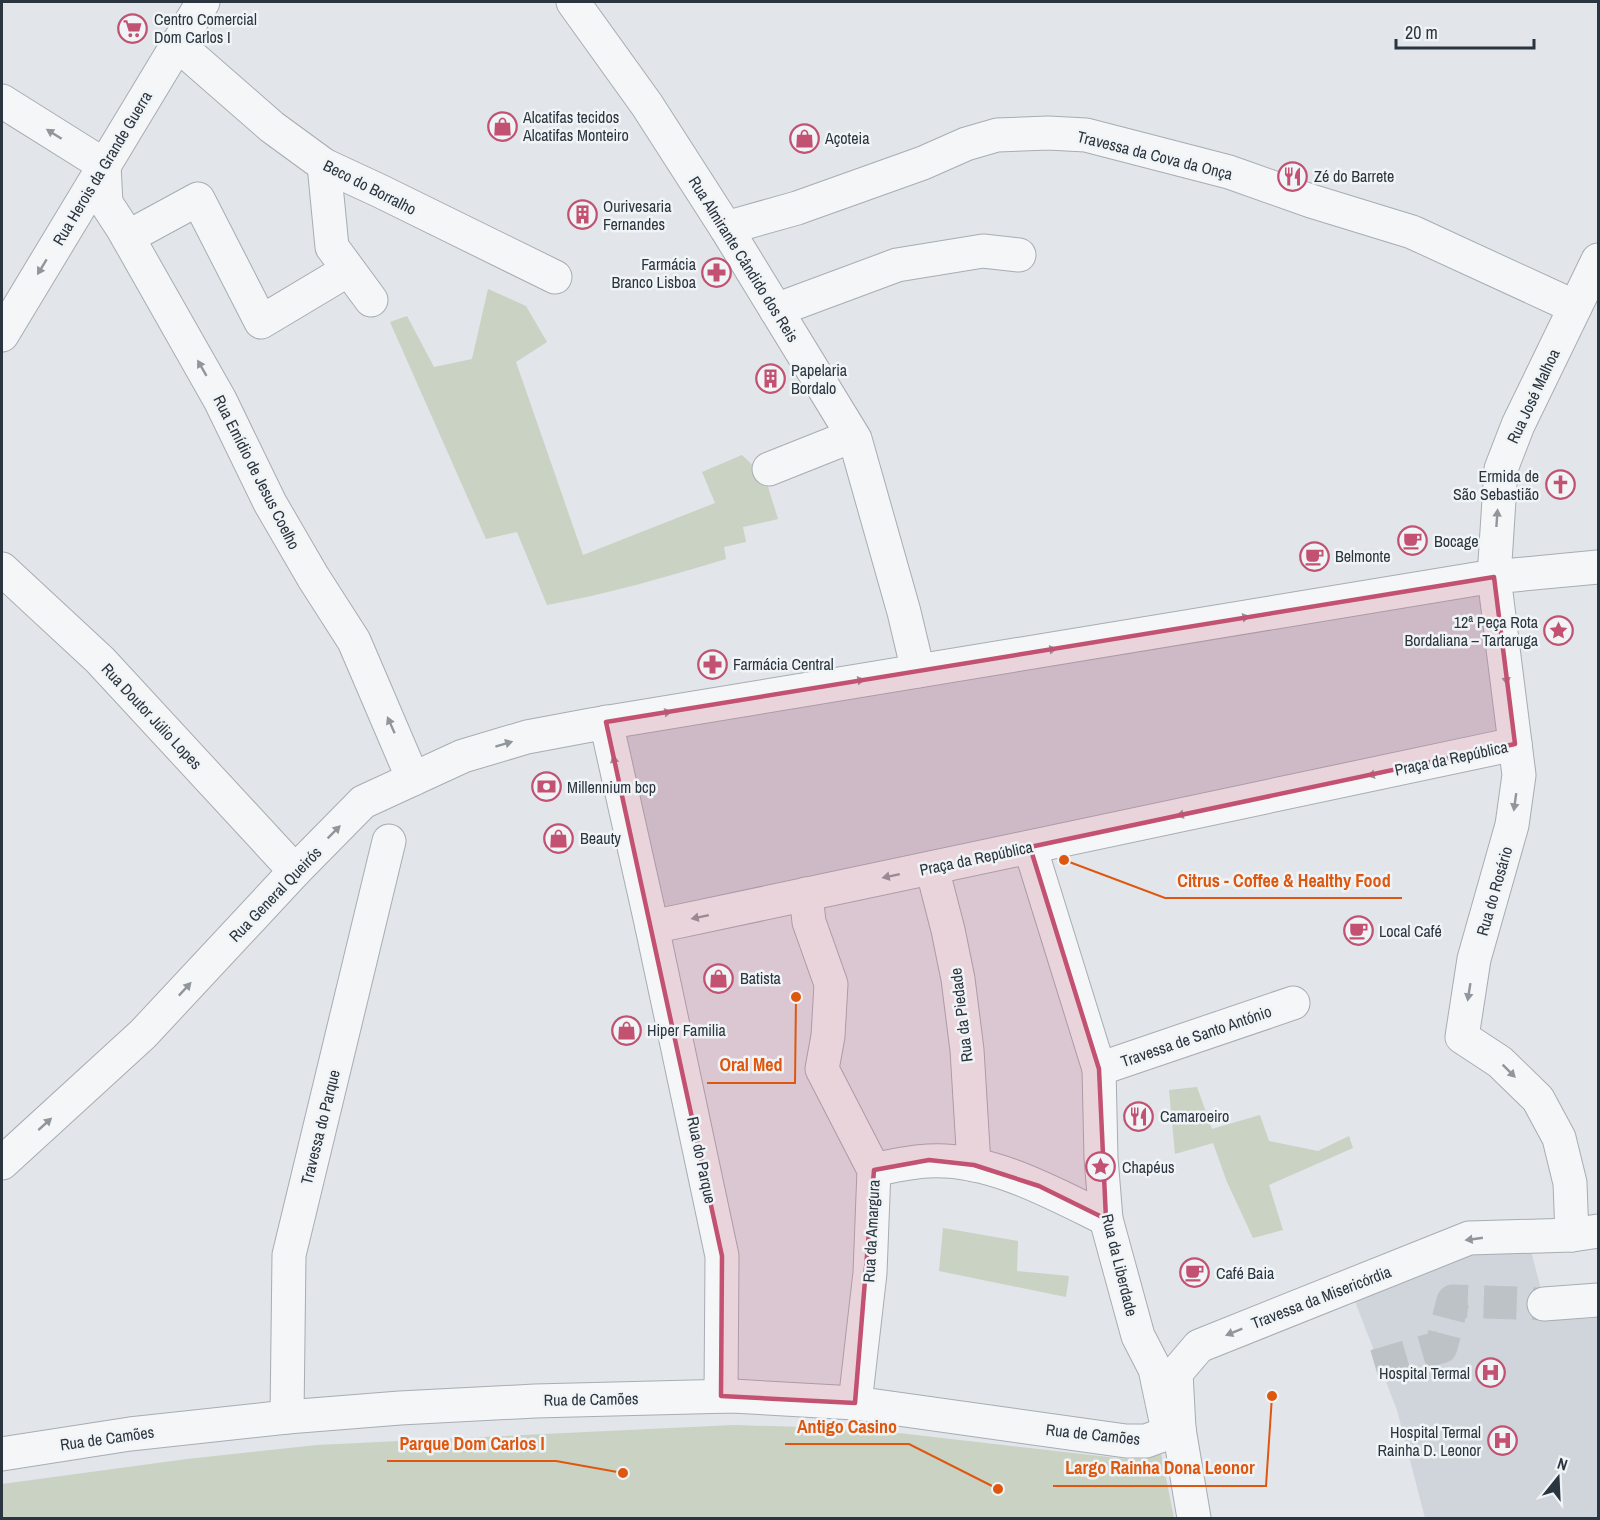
<svg xmlns="http://www.w3.org/2000/svg" width="1600" height="1520" font-family="'Archivo Narrow',sans-serif">
  <style>
    .built { fill: #d0d5db }
    .green { fill: #c9d2c3 }
    .lines { fill: none; stroke-linecap: round; stroke-linejoin: round }
    .street-tunnel { stroke: #bdc2c7; stroke-width: 33; stroke-dasharray: 33 16; stroke-linecap: butt }
    .street-casing { stroke: #a7adb3; stroke-width: 35 }
    .street { stroke: #f4f6f7; stroke-width: 33 }
    .oneway { fill: #90969b }
    .marked { fill: #c35171; fill-opacity: 0.2; stroke: #c35171; stroke-width: 4.5; stroke-linejoin: round }
    .labels { text-anchor: middle; dominant-baseline: central; stroke-width: 5; stroke-linejoin: round; paint-order: stroke }
    .poi-label { font-size: 16px; fill: #2b353f; stroke: #f1f4f6; text-anchor: start }
    .street-label { font-size: 16px; fill: #2b353f; stroke: #f1f4f6 }
    .leader { fill: none; stroke: #df570f; stroke-width: 2 }
    .callout-dot { fill: #df570f; stroke: #f1f4f6; stroke-width: 2 }
    .callout-label { font-size: 18px; text-anchor: middle; font-weight: bold; fill: #df570f; stroke: #f1f4f6; stroke-width: 5; stroke-linejoin: round; paint-order: stroke }
  </style>
  <rect width="100%" height="100%" fill="#e2e5e9"/>
  <!-- built -->
  <g class="built">
    <polygon points="1482,588 1502,738 662,915 621,731"/>
    <polygon points="1531,1251 1549,1320 1598,1318 1598,1518 1425,1518 1397,1410 1349,1286 1429,1255"/>
  </g>
  <!-- green -->
  <g class="green">
    <path d="M488 289 526 306 547 342 516 362 583 555 715 503 702 472 742 455 765 477 778 519 743 527 746 542 724 547 726 559C666 577 608 594 547 605L517 532 486 539 390 322 407 316 434 367 472 359Z"/>
    <polygon points="1197,1087 1212,1129 1260,1115 1269,1141 1318,1151 1349,1136 1353,1148 1269,1185 1283,1230 1253,1238 1227,1182 1213,1143 1175,1154 1169,1090"/>
    <polygon points="943,1228 1018,1241 1017,1271 1069,1276 1066,1297 939,1271"/>
    <polygon points="734,1425 864,1429 1126,1459 1142,1459 1160,1448 1174,1518 2,1518 2,1484 187,1459 317,1445"/>
  </g>
  <g class="lines">
    <!-- street-tunnel -->
    <polyline class="street-tunnel" points="1375,1366 1441,1347 1453,1301 1544,1304"/>
    <defs>
      <g id="street">
        <polyline points="573,2 647,105 726,228 855,439 904,612 918,671"/>
        <polyline points="177,44 272,127 324,165 380,191 555,277"/>
        <polyline points="2,101 104,165 106,203 123,229 220,400 270,503 313,577 354,641 413,779"/>
        <polyline points="324,165 332,247 371,300"/>
        <polyline points="726,228 797,208 923,163 966,144 997,135 1048,133 1086,135 1229,172 1311,201 1412,232 1575,307"/>
        <polyline points="128,237 198,199 261,322 348,270"/>
        <polyline points="776,310 897,265 983,251 1019,255"/>
        <polyline points="2,335 203,2"/>
        <polyline points="769,469 852,436"/>
        <polyline points="2,569 100,660 295,871"/>
        <polyline points="606,722 652,927 1515,744"/>
        <polyline points="1030,847 1099,1069 1101,1158 1106,1219 1138,1336 1155,1369 1166,1421 1179,1429"/>
        <polyline points="932,868 948,930 958,979 967,1050 974,1165"/>
        <polyline points="806,894 809,922 831,984 828,1036 822,1069 874,1170 870,1273 855,1403"/>
        <polyline points="652,927 722,1256 721,1396"/>
        <polyline points="1099,1069 1293,1003"/>
        <polyline points="2,1163 143,1034 295,871 363,802 463,756 527,737 591,725 1482,578 1598,567"/>
        <path d="M874 1170C891 1166 910 1162 928 1161 989 1157 1053 1193 1106 1219"/>
        <polyline points="1572,1235 1570,1183 1559,1138 1538,1099 1500,1062 1462,1037 1474,959 1512,825 1519,775 1494,577 1501,469 1518,425 1598,260"/>
        <polyline points="1544,1304 1598,1300"/>
        <polyline points="287,1417 289,1255 389,841"/>
        <polyline points="2,1454 130,1434 287,1417 400,1408 535,1401 732,1396 855,1403 1126,1441 1146,1441 1179,1429"/>
        <polyline points="1194,1518 1179,1429 1176,1373 1199,1346 1469,1238 1572,1235 1598,1231"/>
      </g>
    </defs>
    <!-- street casing -->
    <use href="#street" class="street-casing"/>
    <!-- street -->
    <use href="#street" class="street"/>
  </g>
  <!-- one-way arrows -->
  <defs><path id="oneway-solid" d="M-6-.8H1V-3.2L6.5 0L1 3.2V.8H-6Z" transform="scale(1.5)"/></defs>
  <g class="oneway">
    <use href="#oneway-solid" transform="translate(54 134) rotate(-148)"/>
    <use href="#oneway-solid" transform="translate(42 267) rotate(121)"/>
    <use href="#oneway-solid" transform="translate(202 368) rotate(-120)"/>
    <use href="#oneway-solid" transform="translate(1497 518) rotate(-86)"/>
    <use href="#oneway-solid" transform="translate(1241 618) rotate(-10)"/>
    <use href="#oneway-solid" transform="translate(1048 650) rotate(-9)"/>
    <use href="#oneway-solid" transform="translate(1506 676) rotate(83)"/>
    <use href="#oneway-solid" transform="translate(856 681) rotate(-10)"/>
    <use href="#oneway-solid" transform="translate(663 713) rotate(-10)"/>
    <use href="#oneway-solid" transform="translate(391 725) rotate(-114)"/>
    <use href="#oneway-solid" transform="translate(504 744) rotate(-17)"/>
    <use href="#oneway-solid" transform="translate(615 764) rotate(-103)"/>
    <use href="#oneway-solid" transform="translate(1376 774) rotate(168)"/>
    <use href="#oneway-solid" transform="translate(1515 802) rotate(98)"/>
    <use href="#oneway-solid" transform="translate(1185 814) rotate(168)"/>
    <use href="#oneway-solid" transform="translate(334 832) rotate(-45)"/>
    <use href="#oneway-solid" transform="translate(891 876) rotate(168)"/>
    <use href="#oneway-solid" transform="translate(700 917) rotate(168)"/>
    <use href="#oneway-solid" transform="translate(185 989) rotate(-47)"/>
    <use href="#oneway-solid" transform="translate(1469 992) rotate(99)"/>
    <use href="#oneway-solid" transform="translate(1509 1071) rotate(45)"/>
    <use href="#oneway-solid" transform="translate(45 1124) rotate(-42)"/>
    <use href="#oneway-solid" transform="translate(1474 1239) rotate(172)"/>
    <use href="#oneway-solid" transform="translate(1234 1332) rotate(158)"/>
  </g>
  <!-- marked area -->
  <path class="marked" d="M1494 577 1515 744 1030 847 1099 1069 1106 1219 1039 1186 974 1165 929 1160 874 1170 855 1403 721 1396 722 1256 606 722Z"/>
  <!-- icons -->
  <defs>
    <symbol id="supermarket-ring" viewBox="-11 -11 22 22"><circle r="9.5" fill="#f1f4f6" stroke="#c35171" stroke-width="1.5"/><path d="M-6-5.5h2.5l.6 2H6L4.5 2H-2.5L-4.4-4H-6ZM-1.5 3.2a1.3 1.3 0 1 0 .1 0ZM3 3.2a1.3 1.3 0 1 0 .1 0Z" fill="#c35171"/></symbol>
    <symbol id="shop-ring" viewBox="-11 -11 22 22"><circle r="9.5" fill="#f1f4f6" stroke="#c35171" stroke-width="1.5"/><path d="M-5-2.5h2.3a2.7 3.5 0 0 1 5.4 0H5L5.5 6h-11ZM-1.5-2.5h3a1.5 2.3 0 0 0-3 0Z" fill="#c35171"/></symbol>
    <symbol id="restaurant-ring" viewBox="-11 -11 22 22"><circle r="9.5" fill="#f1f4f6" stroke="#c35171" stroke-width="1.5"/><path d="M-5-6h1v4h1v-4h1v4h1v-4h1v5L-1.5 .5V6h-2V.5L-5-1ZM5-6V6H3V1.5H1.5Q1.5-4 5-6Z" fill="#c35171"/></symbol>
    <symbol id="building-ring" viewBox="-11 -11 22 22"><circle r="9.5" fill="#f1f4f6" stroke="#c35171" stroke-width="1.5"/><path d="M-4-6H4V6H1V3H-1V6H-4ZM-2.5-4.3h1.7v1.8h-1.7ZM.8-4.3h1.7v1.8H.8ZM-2.5-1h1.7V.8h-1.7ZM.8-1h1.7V.8H.8Z" fill="#c35171"/></symbol>
    <symbol id="pharmacy-ring" viewBox="-11 -11 22 22"><circle r="9.5" fill="#f1f4f6" stroke="#c35171" stroke-width="1.5"/><path d="M-2-6h4v4h4v4h-4v4h-4v-4h-4v-4h4Z" fill="#c35171"/></symbol>
    <symbol id="church-ring" viewBox="-11 -11 22 22"><circle r="9.5" fill="#f1f4f6" stroke="#c35171" stroke-width="1.5"/><path d="M-1.2-6h2.4v3.5h3.3v2.4h-3.3V6h-2.4V-.1h-3.3v-2.4h3.3Z" fill="#c35171"/></symbol>
    <symbol id="cafe-ring" viewBox="-11 -11 22 22"><circle r="9.5" fill="#f1f4f6" stroke="#c35171" stroke-width="1.5"/><path d="M-5.5-4.5H6V0H3Q3 3.5 0 3.5H-2.5Q-5.5 3.5-5.5 0ZM3-3.2v2h1.7v-2ZM-6 4.5H4V6H-6Z" fill="#c35171"/></symbol>
    <symbol id="sight-ring" viewBox="-11 -11 22 22"><circle r="9.5" fill="#f1f4f6" stroke="#c35171" stroke-width="1.5"/><path d="M0-6L1.8-2.2L6-1.7L2.9 1.2L3.7 5.4L0 3.3L-3.7 5.4L-2.9 1.2L-6-1.7L-1.8-2.2Z" fill="#c35171"/></symbol>
    <symbol id="bank-ring" viewBox="-11 -11 22 22"><circle r="9.5" fill="#f1f4f6" stroke="#c35171" stroke-width="1.5"/><path d="M-6-4H6V4H-6ZM0-2.3a2.3 2.3 0 1 0 0 4.6a2.3 2.3 0 1 0 0-4.6Z" fill="#c35171"/></symbol>
    <symbol id="hospital-ring" viewBox="-11 -11 22 22"><circle r="9.5" fill="#f1f4f6" stroke="#c35171" stroke-width="1.5"/><path d="M-5-5h3v3.5h4V-5h3V5h-3V1.5h-4V5h-3Z" fill="#c35171"/></symbol>
  </defs>
  <g fill-rule="evenodd">
    <use href="#supermarket-ring" x="116" y="12" width="33" height="33"/>
    <use href="#shop-ring" x="486" y="110" width="33" height="33"/>
    <use href="#shop-ring" x="788" y="122" width="33" height="33"/>
    <use href="#restaurant-ring" x="1276" y="160" width="33" height="33"/>
    <use href="#building-ring" x="566" y="198" width="33" height="33"/>
    <use href="#pharmacy-ring" x="700" y="256" width="33" height="33"/>
    <use href="#building-ring" x="754" y="362" width="33" height="33"/>
    <use href="#church-ring" x="1544" y="468" width="33" height="33"/>
    <use href="#cafe-ring" x="1396" y="524" width="33" height="33"/>
    <use href="#cafe-ring" x="1298" y="540" width="33" height="33"/>
    <use href="#sight-ring" x="1542" y="614" width="33" height="33"/>
    <use href="#pharmacy-ring" x="696" y="648" width="33" height="33"/>
    <use href="#bank-ring" x="530" y="770" width="33" height="33"/>
    <use href="#shop-ring" x="542" y="822" width="33" height="33"/>
    <use href="#cafe-ring" x="1342" y="914" width="33" height="33"/>
    <use href="#shop-ring" x="702" y="962" width="33" height="33"/>
    <use href="#shop-ring" x="610" y="1014" width="33" height="33"/>
    <use href="#restaurant-ring" x="1122" y="1100" width="33" height="33"/>
    <use href="#sight-ring" x="1084" y="1150" width="33" height="33"/>
    <use href="#cafe-ring" x="1178" y="1256" width="33" height="33"/>
    <use href="#hospital-ring" x="1474" y="1356" width="33" height="33"/>
    <use href="#hospital-ring" x="1486" y="1424" width="33" height="33"/>
  </g>
  <g class="labels">
    <!-- poi labels -->
    <g class="poi-label">
      <text x="154" y="19">Centro Comercial<tspan x="154" dy="18">Dom Carlos I</tspan></text>
      <text x="523" y="117">Alcatifas tecidos<tspan x="523" dy="18">Alcatifas Monteiro</tspan></text>
      <text x="825" y="138">Açoteia</text>
      <text x="1314" y="176">Zé do Barrete</text>
      <text x="603" y="206">Ourivesaria<tspan x="603" dy="18">Fernandes</tspan></text>
      <text x="696" y="264" text-anchor="end">Farmácia<tspan x="696" dy="18">Branco Lisboa</tspan></text>
      <text x="791" y="370">Papelaria<tspan x="791" dy="18">Bordalo</tspan></text>
      <text x="1539" y="476" text-anchor="end">Ermida de<tspan x="1539" dy="18">São Sebastião</tspan></text>
      <text x="1434" y="541">Bocage</text>
      <text x="1335" y="556">Belmonte</text>
      <text x="1538" y="622" text-anchor="end">12ª Peça Rota<tspan x="1538" dy="18">Bordaliana – Tartaruga</tspan></text>
      <text x="733" y="664">Farmácia Central</text>
      <text x="567" y="787">Millennium bcp</text>
      <text x="580" y="838">Beauty</text>
      <text x="1379" y="931">Local Café</text>
      <text x="740" y="978">Batista</text>
      <text x="647" y="1030">Hiper Familia</text>
      <text x="1160" y="1116">Camaroeiro</text>
      <text x="1122" y="1167">Chapéus</text>
      <text x="1216" y="1273">Café Baia</text>
      <text x="1470" y="1373" text-anchor="end">Hospital Termal</text>
      <text x="1481" y="1432" text-anchor="end">Hospital Termal<tspan x="1481" dy="18">Rainha D. Leonor</tspan></text>
    </g>
    <!-- street labels -->
    <g class="street-label">
      <text transform="translate(1155 155) rotate(14)">Travessa da Cova da Onça</text>
      <text transform="translate(102 168) rotate(-59)">Rua Herois da Grande Guerra</text>
      <text transform="translate(370 187) rotate(27)">Beco do Borralho</text>
      <text transform="translate(744 259) rotate(58)">Rua Almirante Cândido dos Reis</text>
      <text transform="translate(1533 396) rotate(-65)">Rua José Malhoa</text>
      <text transform="translate(257 472) rotate(63)">Rua Emídio de Jesus Coelho</text>
      <text transform="translate(152 716) rotate(47)">Rua Doutor Júlio Lopes</text>
      <text transform="translate(1451 758) rotate(-12)">Praça da República</text>
      <text transform="translate(976 858) rotate(-12)">Praça da República</text>
      <text transform="translate(1494 891) rotate(-74)">Rua do Rosário</text>
      <text transform="translate(275 894) rotate(-46)">Rua General Queirós</text>
      <text transform="translate(961 1015) rotate(-97)">Rua da Piedade</text>
      <text transform="translate(1196 1036) rotate(-19)">Travessa de Santo António</text>
      <text transform="translate(320 1127) rotate(-76)">Travessa do Parque</text>
      <text transform="translate(702 1160) rotate(78)">Rua do Parque</text>
      <text transform="translate(871 1231) rotate(-87)">Rua da Amargura</text>
      <text transform="translate(1120 1265) rotate(76)">Rua da Liberdade</text>
      <text transform="translate(1321 1297) rotate(-21)">Travessa da Misericórdia</text>
      <text transform="translate(591 1399) rotate(-1)">Rua de Camões</text>
      <text transform="translate(1093 1434) rotate(6)">Rua de Camões</text>
      <text transform="translate(107 1438) rotate(-8)">Rua de Camões</text>
    </g>
  </g>
  <!-- callouts -->
  <path class="leader" d="M1064 860L1165 898H1402M796 997L795 1083H707M998 1489L909 1444H785M623 1473L556 1461H387M1272 1396L1266 1486H1053"/>
  <g class="callout-dot">
    <circle cx="1064" cy="860" r="6"/>
    <circle cx="796" cy="997" r="6"/>
    <circle cx="998" cy="1489" r="6"/>
    <circle cx="623" cy="1473" r="6"/>
    <circle cx="1272" cy="1396" r="6"/>
  </g>
  <g class="callout-label">
    <text x="1284" y="887">Citrus - Coffee &amp; Healthy Food</text>
    <text x="751" y="1071">Oral Med</text>
    <text x="847" y="1433">Antigo Casino</text>
    <text x="472" y="1450">Parque Dom Carlos I</text>
    <text x="1160" y="1474">Largo Rainha Dona Leonor</text>
  </g>
  <!-- border -->
  <rect width="1600" height="1520" fill="none" stroke="#2b353f" stroke-width="6"/>
  <!-- north arrow -->
  <g transform="translate(1558 1478) rotate(18)" stroke="#f1f4f6" stroke-width="4.5" paint-order="stroke">
  <path d="M0-4.5L10 22L0 15L-10 22Z" fill="#2b353f"/>
  <text y="-9" font-size="16" font-weight="bold" text-anchor="middle" fill="#2b353f">N</text>
  </g>
  <!-- scale -->
  <path d="M1396 39v9h138v-9" fill="none" stroke="#2b353f" stroke-width="3"/>
  <text x="1405" y="39" font-size="18" fill="#2b353f" stroke="#f1f4f6" stroke-width="4.5" paint-order="stroke">20 m</text>
</svg>
